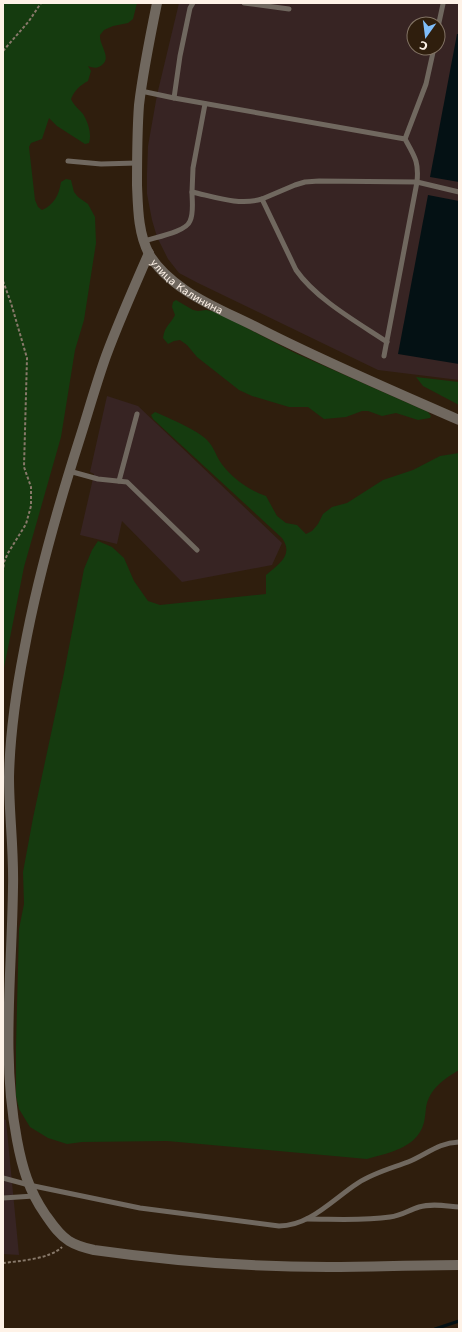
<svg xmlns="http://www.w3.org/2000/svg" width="462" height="1332" font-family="'DejaVu Sans',sans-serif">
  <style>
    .industrial { fill: #372423; fill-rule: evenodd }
    .green { fill: #153b0f }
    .water { fill: #041114 }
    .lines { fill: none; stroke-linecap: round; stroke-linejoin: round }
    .stream { stroke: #041114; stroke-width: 3 }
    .path { stroke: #88796a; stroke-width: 2; stroke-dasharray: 3 2; stroke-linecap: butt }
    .service { stroke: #70685f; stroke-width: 5 }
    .minor { stroke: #70685f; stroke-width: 10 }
    .labels { text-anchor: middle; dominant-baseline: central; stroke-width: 4; stroke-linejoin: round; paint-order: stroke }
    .street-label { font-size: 10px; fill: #fef2e7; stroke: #2f1e0d }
  </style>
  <rect width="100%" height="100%" fill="#2f1e0d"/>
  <!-- industrial -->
  <g class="industrial">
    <path d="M179 3H459V380L378 370 198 283 179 273 168 259 157 237 152 220 147 194V173L148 146 157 95ZM414 24H438V48H414Z"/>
    <polygon points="107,396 138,406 282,543 272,565 182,582 122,521 117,544 80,535 94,474 90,472"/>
    <polygon points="3,1119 6,1120 19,1255 3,1254"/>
  </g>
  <!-- green -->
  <g class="green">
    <path d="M3 3H137L133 19 128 23 113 26 104 30 100 35C99 45 111 56 103 64 98 69 94 68 88 66L91 71 88 81C79 86 75 90 71 99 74 106 79 109 83 114 88 122 92 134 89 143L85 144 57 126 49 118 42 139 31 143 29 147 35 200 38 207 42 210C54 205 59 195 61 182L66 179 71 180 74 192 78 197 88 204 95 217 96 243 84 320 75 350 61 437 24 567 3 673Z"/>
    <path d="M176 300 193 310 198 311 206 310 216 312 295 353 428 412 431 416 430 418 418 420 396 413 382 416 368 411H362L346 417 324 419 308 407H289L252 396 239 390 197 357 187 345 180 340 174 341 168 344 163 338C165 325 170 325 175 315L172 307 173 302Z"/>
    <polygon points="416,377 459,382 459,405 423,386"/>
    <path d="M155 412C167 417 199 431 207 440 214 447 216 456 221 463 232 478 248 490 266 496L277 516 286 523 297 525 306 534 312 531 318 524 323 514 332 507 347 503 383 480 413 470 440 456 459 453V1070C444 1079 429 1089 426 1108 425 1116 425 1124 420 1132 410 1149 385 1154 367 1159L167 1141 82 1142 67 1144 48 1138 30 1127 19 1109 16 1096V1046L19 929 24 904 23 872 33 818 64 673 84 569 92 550 98 541 112 547 124 558 134 581 148 601 160 605 266 594V575C279 564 294 555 282 538L153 419 151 415Z"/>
  </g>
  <!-- water -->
  <g class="water">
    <polygon points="457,34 459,34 459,182 430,177"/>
    <polygon points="428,195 459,201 459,364 398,354"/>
  </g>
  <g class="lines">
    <!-- stream -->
    <polyline class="stream" points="435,1329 459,1321"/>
    <!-- path -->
    <g class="path">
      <polyline points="3,51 29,21 41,3"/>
      <polyline points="3,281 11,303 27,358 24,467 31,487 31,506 26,524 8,553 4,562 3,571"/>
      <path d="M3 1263C19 1261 50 1259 62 1247"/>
    </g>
    <!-- service -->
    <g class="service">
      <polyline points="244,3 289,9"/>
      <polyline points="438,27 443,4"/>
      <path d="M141 91 174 98 405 139C415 157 419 162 417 182L459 192"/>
      <polyline points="174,98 180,56 190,8 193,3"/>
      <polyline points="405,139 426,84 434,48"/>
      <polyline points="68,161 101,164 137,163"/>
      <polyline points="192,192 193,168 205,104"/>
      <polyline points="262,199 295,185 305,182 319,181 417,182 384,356"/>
      <path d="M144 241C156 237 186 232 190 221 194 213 192 201 192 192 215 197 239 206 262 199L296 270C316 299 357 322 387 342"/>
      <polyline points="69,471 98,479 127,482 197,550"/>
      <polyline points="119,481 137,414"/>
      <path d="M3 1178 29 1185 140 1208 279 1226C310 1226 333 1199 358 1183 373 1173 392 1168 408 1162 428 1154 437 1143 459 1142"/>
      <polyline points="3,1198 34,1196"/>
      <path d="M307 1219C335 1219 363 1221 390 1217 401 1216 409 1210 419 1207 432 1203 446 1206 459 1207"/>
    </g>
    <!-- minor -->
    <g class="minor">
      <path id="s1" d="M157 3C150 37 143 71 139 105 137 132 137 158 137 185 138 208 138 233 149 254 157 268 172 281 185 290 207 305 232 315 256 327 322 361 391 390 459 420"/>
      <path d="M149 253C134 287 119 321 106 356 96 384 88 413 79 441 57 510 37 580 24 651 16 692 10 734 9 777 9 814 14 850 13 887 12 972 1 1057 17 1140 22 1167 29 1191 45 1214 52 1224 59 1235 69 1241 77 1246 85 1248 94 1250 171 1261 250 1267 328 1267 372 1267 415 1265 459 1265"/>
    </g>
  </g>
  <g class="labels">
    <!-- street labels -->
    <g class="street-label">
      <text stroke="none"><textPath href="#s1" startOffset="305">улица Калинина</textPath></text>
    </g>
  </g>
  <!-- border -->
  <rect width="462" height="1332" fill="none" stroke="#fef2e7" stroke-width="8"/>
  <!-- north arrow -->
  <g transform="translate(426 36) rotate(194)"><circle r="19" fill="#2f1e0d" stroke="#827364"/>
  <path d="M0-3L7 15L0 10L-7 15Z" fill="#7fbdfa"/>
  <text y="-6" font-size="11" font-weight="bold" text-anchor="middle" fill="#fef2e7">С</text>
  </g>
</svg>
